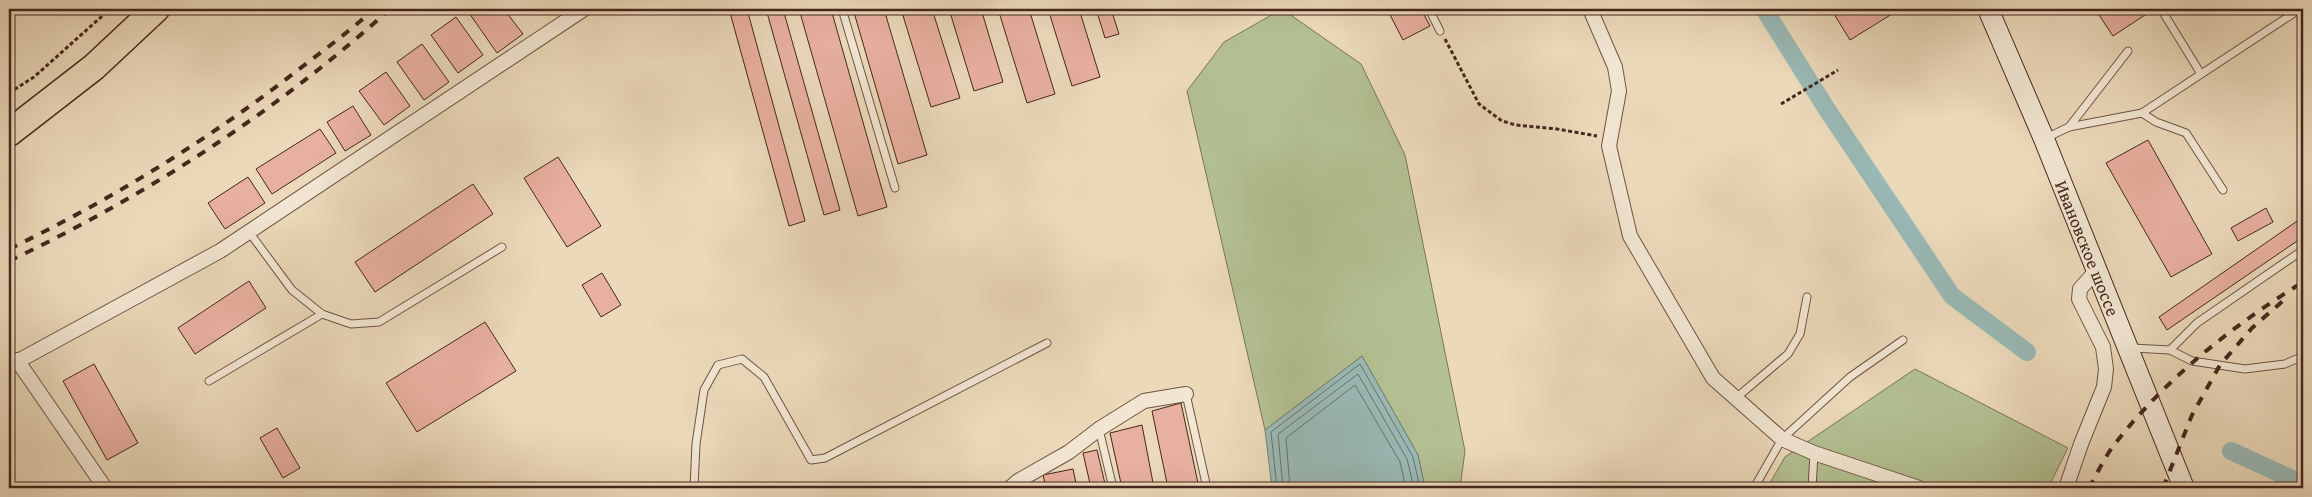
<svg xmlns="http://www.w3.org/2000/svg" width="2312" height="497" font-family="'Gentium Book Plus',serif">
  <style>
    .green { fill: #b3c092; stroke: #7c7458 }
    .water { fill: #99b9b5; stroke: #777f78 }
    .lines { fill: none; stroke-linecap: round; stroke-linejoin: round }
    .shore { stroke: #6f7069; stroke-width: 1 }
    .canal { stroke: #99b9b5; stroke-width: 18 }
    .building { fill: #e8b0a0; stroke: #45271d }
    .lane-casing { stroke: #6e5444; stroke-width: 9 }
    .street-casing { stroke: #6e5444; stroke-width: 16 }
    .secondary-casing { stroke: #45271d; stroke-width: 22 }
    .highway-casing { stroke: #45271d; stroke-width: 29 }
    .path { stroke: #45271d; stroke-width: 3; stroke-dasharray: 4 2.5; stroke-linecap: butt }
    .lane { stroke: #f2e6d2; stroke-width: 7 }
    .street { stroke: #f2e6d2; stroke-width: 14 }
    .secondary { stroke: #f2e6d2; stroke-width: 20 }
    .highway { stroke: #ebd9ba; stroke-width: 26 }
    .rail { stroke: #45271d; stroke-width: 4; stroke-dasharray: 9 9; stroke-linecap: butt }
    .labels { text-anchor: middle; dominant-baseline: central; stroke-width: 4; stroke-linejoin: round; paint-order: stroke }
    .street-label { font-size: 18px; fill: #45271d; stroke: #f2e6d2 }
  </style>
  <rect width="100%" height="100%" fill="#ebd9ba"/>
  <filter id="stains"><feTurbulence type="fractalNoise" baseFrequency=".004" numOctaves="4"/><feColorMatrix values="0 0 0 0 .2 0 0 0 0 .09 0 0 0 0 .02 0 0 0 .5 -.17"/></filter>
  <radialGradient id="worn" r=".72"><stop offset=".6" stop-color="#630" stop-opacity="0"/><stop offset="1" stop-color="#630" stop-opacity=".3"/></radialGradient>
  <!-- green -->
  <g class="green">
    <polygon points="1282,9 1361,64 1405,155 1465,451 1460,488 1425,488 1418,455 1362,356 1265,430 1187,91 1224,42"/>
    <polygon points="1915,369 2068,448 2048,488 1767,488 1785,457"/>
  </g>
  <!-- water -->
  <polygon class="water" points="1362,356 1418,455 1425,488 1272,488 1265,430"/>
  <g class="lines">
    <!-- shore -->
    <g class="shore">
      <polyline points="1277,488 1271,432 1360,364 1413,457 1420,488"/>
      <polyline points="1283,488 1278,434 1358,374 1407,459 1414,488"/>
      <polyline points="1290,488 1286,438 1355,385 1400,462 1406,488"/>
    </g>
    <!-- canal -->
    <g class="canal">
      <polyline points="1764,9 1826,108 1952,296 2027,352"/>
      <polyline points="2231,451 2303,484"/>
    </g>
  </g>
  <!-- building -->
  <g class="building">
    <polygon points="476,9 504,9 523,34 497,53 469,13"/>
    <polygon points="729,9 747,9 805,221 789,226"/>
    <polygon points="766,9 783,9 840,210 824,215"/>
    <polygon points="799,9 831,9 887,207 858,216"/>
    <polygon points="853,9 884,9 927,155 898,164"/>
    <polygon points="901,9 932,9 960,98 931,107"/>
    <polygon points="949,9 981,9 1003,82 974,91"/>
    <polygon points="998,9 1029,9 1055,94 1027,103"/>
    <polygon points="1048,9 1079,9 1100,77 1072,86"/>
    <polygon points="1096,9 1111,9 1119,34 1105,38"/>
    <polygon points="1387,9 1421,9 1430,26 1403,40"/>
    <polygon points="1831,9 1900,9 1850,40"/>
    <polygon points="2095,9 2141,9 2145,15 2113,36"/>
    <polygon points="456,17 483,55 458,73 431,35"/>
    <polygon points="422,44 449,82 424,100 397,62"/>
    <polygon points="386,72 410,106 384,125 359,91"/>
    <polygon points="353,106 371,135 345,151 327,122"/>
    <polygon points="320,129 336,153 272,194 256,169"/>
    <polygon points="2148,140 2212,254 2171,277 2106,163"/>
    <polygon points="558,157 601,226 567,247 524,178"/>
    <polygon points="248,177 265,203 225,229 208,203"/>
    <polygon points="473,184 493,214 375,292 355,262"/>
    <polygon points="2266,208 2273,222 2238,241 2231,228"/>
    <polygon points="2303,217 2303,237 2167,330 2159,317"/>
    <polygon points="602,273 621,305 601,317 582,285"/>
    <polygon points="249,281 266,308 195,354 178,328"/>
    <polygon points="485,322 516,371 417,432 386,383"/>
    <polygon points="94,364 138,443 107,460 63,381"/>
    <polygon points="1181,403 1199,488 1168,488 1152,411"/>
    <polygon points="1142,425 1154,488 1122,488 1110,433"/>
    <polygon points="277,428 300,468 283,478 260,438"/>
    <polygon points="1097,450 1106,488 1091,488 1083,453"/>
    <polygon points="1073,469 1077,488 1046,488 1043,475"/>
  </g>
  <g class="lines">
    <defs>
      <g id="lane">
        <polyline points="842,9 895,188"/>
        <polyline points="1429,9 1440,31"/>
        <polyline points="2161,9 2201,74"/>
        <polyline points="2142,113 2156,122 2186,133 2223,190"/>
        <polyline points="2069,127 2128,51"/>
        <polyline points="2046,138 2069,127 2142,113 2300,9"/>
        <polyline points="249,232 292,290 322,314 351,324 379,322 502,247"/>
        <polyline points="2132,348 2170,350 2192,361 2245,369 2285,364 2303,356"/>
        <polyline points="2170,350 2197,323 2303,250"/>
        <polyline points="209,381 322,314"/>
        <polyline points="1186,394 1207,488"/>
        <polyline points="1736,398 1788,354 1800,334 1807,297"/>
        <polyline points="1099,429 1113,488"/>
        <polyline points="694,488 696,444 704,390 718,365 742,359 764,377 811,460 825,458 1047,343"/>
        <polyline points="1754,488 1782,439 1850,377 1903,340"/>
        <polyline points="1812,488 1814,453"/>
      </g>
      <g id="street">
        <polyline points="1590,9 1615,67 1619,91 1609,146 1630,236 1713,378 1782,439 1814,453 1919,488"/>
        <polyline points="17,360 105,488"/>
        <polyline points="9,366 220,251 584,9"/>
        <polyline points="1010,488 1018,481 1069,452 1099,429 1144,401 1186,394"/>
        <polyline points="2066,488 2081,444 2104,387 2106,369 2103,347 2079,299 2080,289 2096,271"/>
      </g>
      <g id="secondary">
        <path id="s1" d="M1988 9 2044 139 2184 488"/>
      </g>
      <polyline id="highway" points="9,133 94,67 156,9"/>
    </defs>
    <!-- lane casing -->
    <use href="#lane" class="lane-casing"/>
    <!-- street casing -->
    <use href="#street" class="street-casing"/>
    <!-- secondary casing -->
    <use href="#secondary" class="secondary-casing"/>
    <!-- highway casing -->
    <use href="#highway" class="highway-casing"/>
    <!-- path -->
    <g class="path">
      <polyline points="1445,39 1479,104 1502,121 1516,125 1557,129 1597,136"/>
      <polyline points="9,93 34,77 110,9"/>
      <polyline points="1781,104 1838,70"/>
    </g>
    <!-- lane -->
    <use href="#lane" class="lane"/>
    <!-- street -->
    <use href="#street" class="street"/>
    <!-- secondary -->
    <use href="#secondary" class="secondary"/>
    <!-- highway -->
    <use href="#highway" class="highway"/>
    <!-- rail -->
    <g class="rail">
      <path d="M9 249C111 200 208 140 298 70 324 50 350 31 374 9"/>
      <path d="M9 261C146 196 277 111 390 9"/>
      <path d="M2089 488C2097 474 2104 458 2114 445 2165 379 2232 326 2303 282"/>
      <polyline points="2163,488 2192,415 2220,365 2252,328 2285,299"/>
    </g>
  </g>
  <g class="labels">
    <!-- street labels -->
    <g class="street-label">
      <text stroke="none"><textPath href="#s1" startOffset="259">Ивановское шоссе</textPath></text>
    </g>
  </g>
  <!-- margin -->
  <rect width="2312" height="497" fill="none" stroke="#ebd9ba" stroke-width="30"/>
  <rect x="10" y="10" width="2292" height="477" fill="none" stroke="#45271d" stroke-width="2.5"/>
  <rect x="15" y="15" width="2282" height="467" fill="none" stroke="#45271d"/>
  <rect width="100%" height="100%" filter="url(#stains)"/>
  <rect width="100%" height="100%" fill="url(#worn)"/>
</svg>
